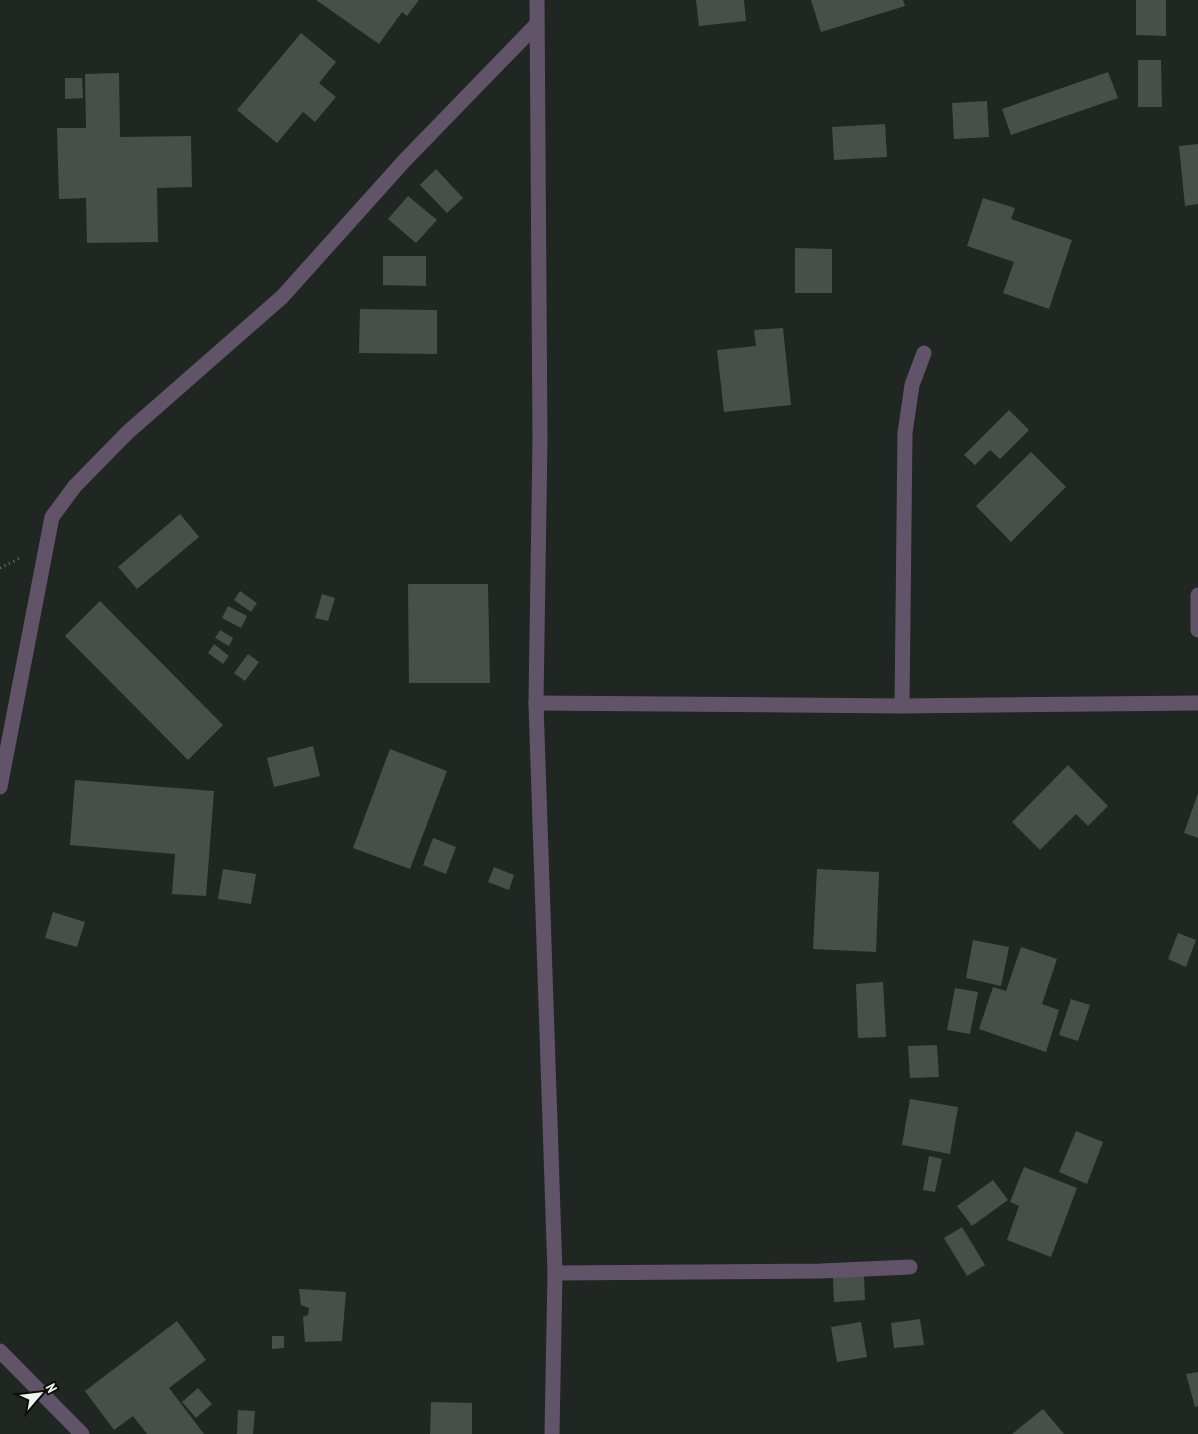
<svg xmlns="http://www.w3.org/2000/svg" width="1198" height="1434" font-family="'PT Sans Narrow',sans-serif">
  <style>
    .building { fill: #484f49 }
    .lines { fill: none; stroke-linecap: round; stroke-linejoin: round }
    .path { stroke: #717672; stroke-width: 3; stroke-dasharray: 1 4; stroke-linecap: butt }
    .street { stroke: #625468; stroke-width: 15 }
  </style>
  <rect width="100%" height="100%" fill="#202621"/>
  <!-- building -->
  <g class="building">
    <polygon points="316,0 419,0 407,16 402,12 379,44"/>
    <polygon points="696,0 744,0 746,21 699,26"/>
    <polygon points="811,0 903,0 905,6 821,32"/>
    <polygon points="1136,0 1166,0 1166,36 1136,35"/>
    <polygon points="301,33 336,62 319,83 336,97 315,122 303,112 277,143 237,110"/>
    <polygon points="1138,60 1161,60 1162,107 1138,107"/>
    <polygon points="1108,72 1118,98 1011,135 1002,109"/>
    <polygon points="119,73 120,137 191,136 192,187 157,188 158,242 87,243 86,198 59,199 57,128 86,128 85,74"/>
    <polygon points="65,78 82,78 83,98 65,99"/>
    <polygon points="987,101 989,137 954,139 952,103"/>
    <polygon points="885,124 887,157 834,160 832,127"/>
    <polygon points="1198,144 1198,204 1185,206 1179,146"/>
    <polygon points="436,169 463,198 447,213 420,185"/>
    <polygon points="408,196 437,220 416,243 388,219"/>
    <polygon points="983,198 1015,208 1011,219 1072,240 1049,309 1003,293 1014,262 967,246"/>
    <polygon points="795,248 832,249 832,293 795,293"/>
    <polygon points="383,256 426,256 426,286 383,285"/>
    <polygon points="360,309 437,310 437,354 359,353"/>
    <polygon points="783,328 791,405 724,412 717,350 756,346 754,330"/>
    <polygon points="1009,410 1029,430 1000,459 990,450 975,465 964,455"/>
    <polygon points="1031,452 1066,487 1011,542 976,506"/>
    <polygon points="180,514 199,537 137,589 118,567"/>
    <polygon points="408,584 488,584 490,683 409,683"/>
    <polygon points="240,591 257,603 251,612 234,600"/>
    <polygon points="322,594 335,598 328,621 315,618"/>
    <polygon points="100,601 223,725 188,760 65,636"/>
    <polygon points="228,606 247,616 241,628 222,618"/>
    <polygon points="220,630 233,638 229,646 215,638"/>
    <polygon points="214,644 229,656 223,664 208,653"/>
    <polygon points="248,654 259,662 245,681 234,673"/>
    <polygon points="313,746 320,776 274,787 267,758"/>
    <polygon points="390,749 447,771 410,869 353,848"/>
    <polygon points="1068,765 1108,806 1088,826 1076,814 1040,850 1012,822"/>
    <polygon points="75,780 214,791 206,896 172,894 175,854 70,845"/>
    <polygon points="1198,793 1198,838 1184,833"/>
    <polygon points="433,838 456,847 446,874 423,865"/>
    <polygon points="494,867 514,875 509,890 488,882"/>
    <polygon points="223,869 256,874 251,904 218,899"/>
    <polygon points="817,869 879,872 876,952 813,949"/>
    <polygon points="53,912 85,922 77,947 45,938"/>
    <polygon points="1178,933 1196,940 1186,967 1168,959"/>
    <polygon points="973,940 1009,947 1001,986 966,978"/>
    <polygon points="1021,947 1057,959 1042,1004 1059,1010 1046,1052 979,1029 993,987 1006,991"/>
    <polygon points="883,982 886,1037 858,1038 856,984"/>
    <polygon points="955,988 978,992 970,1034 947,1030"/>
    <polygon points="1071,999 1090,1005 1078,1041 1059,1035"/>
    <polygon points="937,1045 939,1077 910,1078 908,1046"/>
    <polygon points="910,1099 958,1107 950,1154 902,1145"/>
    <polygon points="1076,1131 1103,1142 1087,1184 1059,1172"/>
    <polygon points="929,1156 942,1159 935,1192 923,1190"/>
    <polygon points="1024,1167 1077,1188 1051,1257 1007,1240 1019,1206 1010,1202"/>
    <polygon points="993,1180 1008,1200 972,1226 957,1206"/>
    <polygon points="962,1227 985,1265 967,1276 944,1238"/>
    <polygon points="864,1276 865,1300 834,1302 833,1277"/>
    <polygon points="299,1289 346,1292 342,1341 305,1342 303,1317 308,1315 309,1308 301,1305"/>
    <polygon points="920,1319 924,1345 894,1348 891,1323"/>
    <polygon points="177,1321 206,1360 169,1388 204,1434 147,1434 133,1416 114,1430 85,1391"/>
    <polygon points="861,1322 867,1357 837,1362 831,1327"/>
    <polygon points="272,1336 284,1336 284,1348 272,1349"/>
    <polygon points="1198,1372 1198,1406 1195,1407 1186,1374"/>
    <polygon points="198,1388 212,1404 196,1418 182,1402"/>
    <polygon points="431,1402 472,1403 472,1434 430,1434"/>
    <polygon points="1043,1409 1064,1434 1012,1434"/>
    <polygon points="238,1410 255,1411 253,1434 237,1434"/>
  </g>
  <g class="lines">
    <!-- path -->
    <polyline class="path" points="0,568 22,557"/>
    <!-- street -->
    <g class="street">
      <polyline points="537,0 540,439 536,703 555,1273 552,1434"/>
      <polyline points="1198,595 1198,630"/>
      <polyline points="536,703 902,706 1198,703"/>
      <polyline points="902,706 905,433 912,385 924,353"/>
      <polyline points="0,787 52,517 75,486 128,432 282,297 405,160 537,24"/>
      <polyline points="555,1273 821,1271 910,1267"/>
      <polyline points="0,1351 82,1434"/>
    </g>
  </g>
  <!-- north arrow -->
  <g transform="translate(40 1394) rotate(62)" stroke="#0c0e0c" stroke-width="4" paint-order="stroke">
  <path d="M0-4L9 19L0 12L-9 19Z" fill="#f1f5f2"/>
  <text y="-8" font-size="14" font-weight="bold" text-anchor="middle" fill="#f1f5f2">N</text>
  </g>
</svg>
